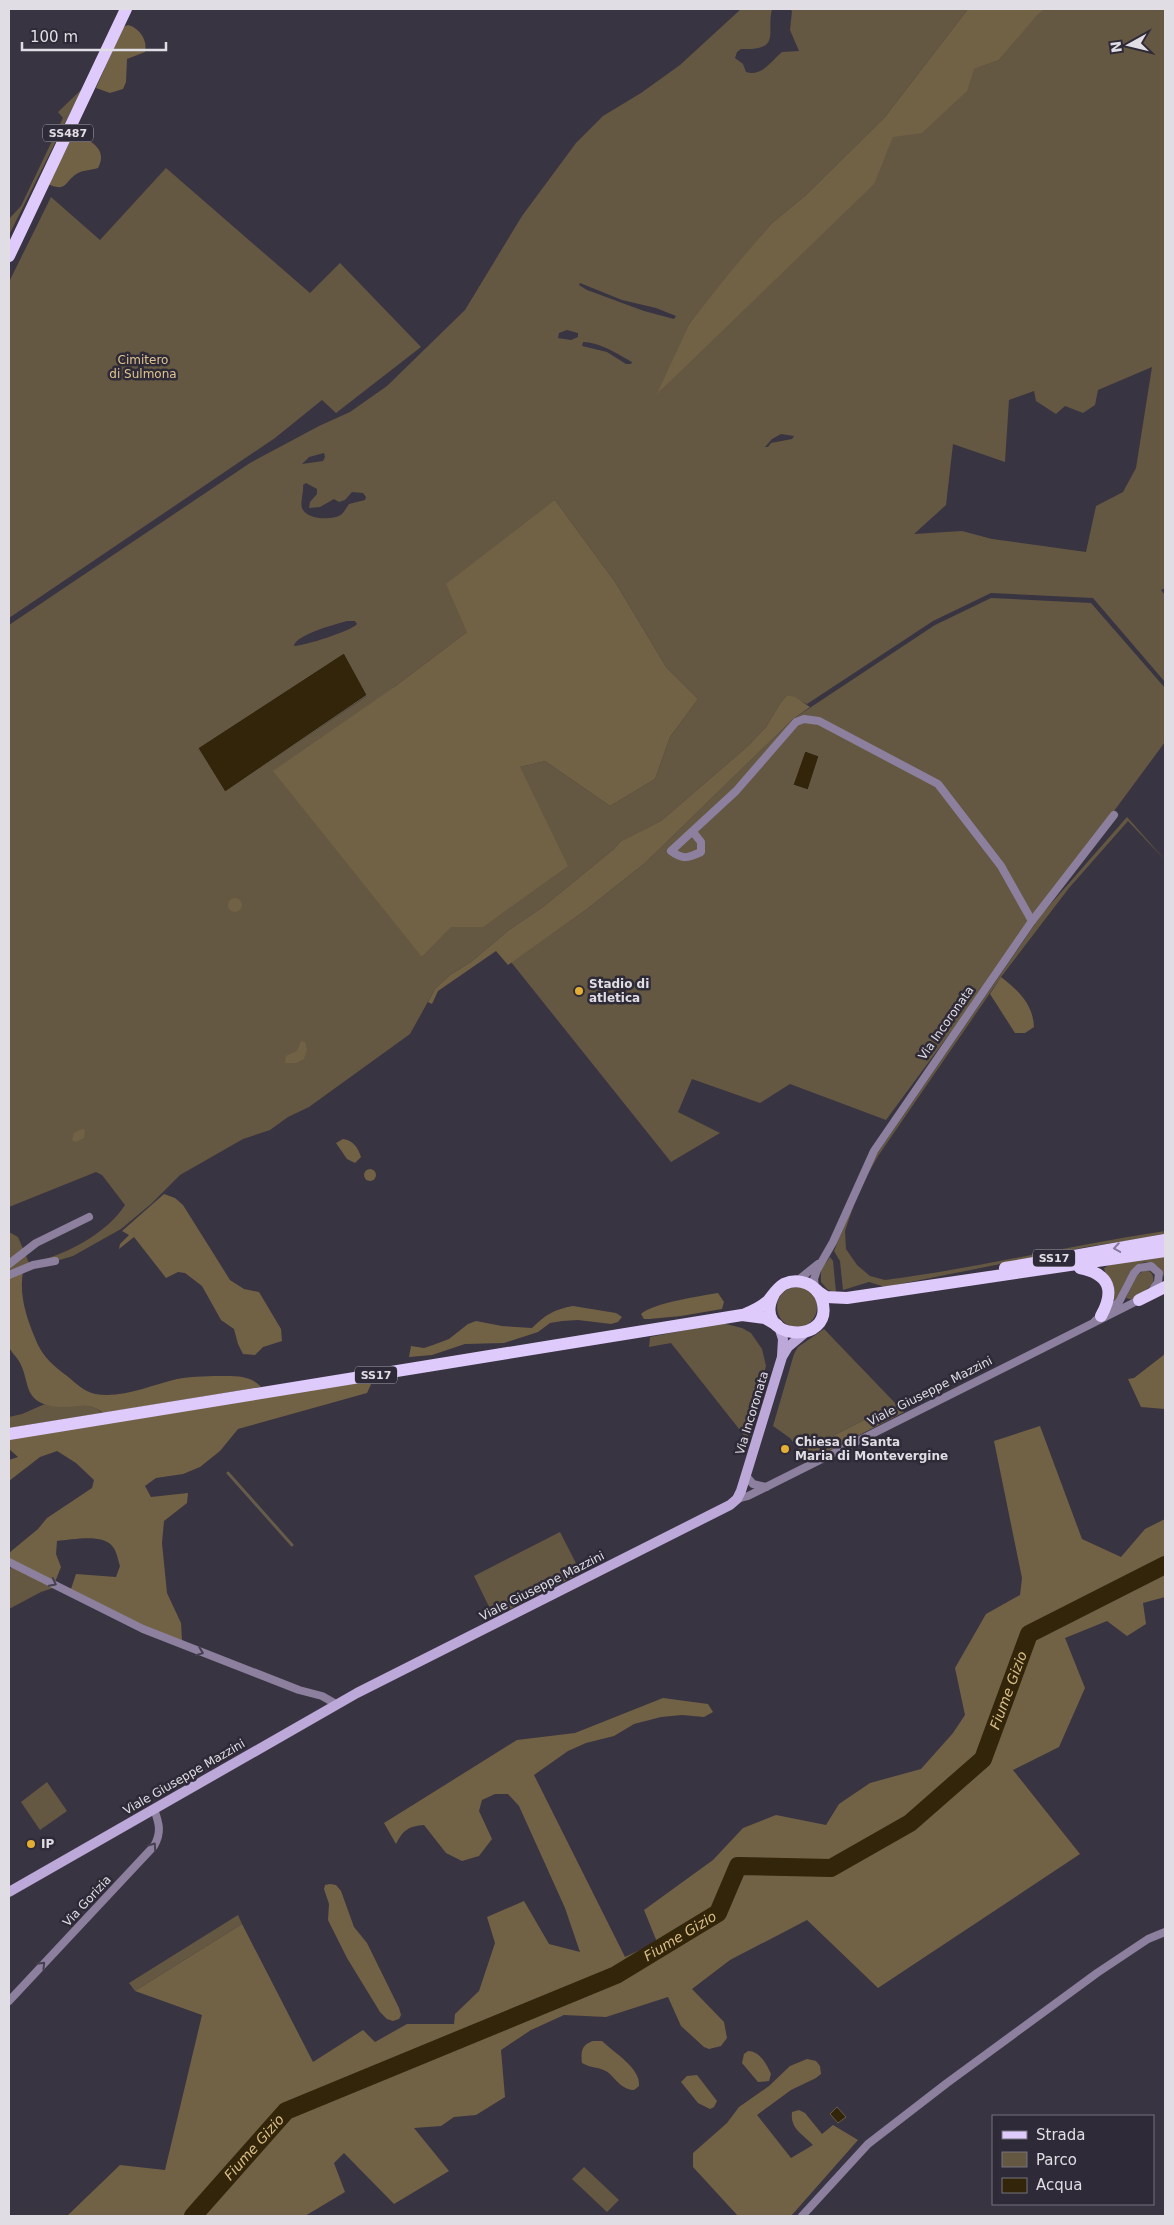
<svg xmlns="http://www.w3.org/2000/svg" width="1174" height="2225" font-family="'DejaVu Sans',sans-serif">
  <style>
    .green { fill: #645842; fill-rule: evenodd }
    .forest { fill: #716246 }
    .water { fill: #322509; stroke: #665c4b }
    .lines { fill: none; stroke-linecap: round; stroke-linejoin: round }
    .stream { stroke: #665c4b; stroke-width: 3 }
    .river { stroke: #322509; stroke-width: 18 }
    .minor { stroke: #8c809e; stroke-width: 8 }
    .secondary { stroke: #bca8d9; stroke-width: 10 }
    .primary { stroke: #dfcafc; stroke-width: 12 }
    .oneway { stroke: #877a9a }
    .oneway2 { stroke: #464051 }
    .poi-dot { fill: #e4ae35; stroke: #2f2a37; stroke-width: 2 }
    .labels { text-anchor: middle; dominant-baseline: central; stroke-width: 5; stroke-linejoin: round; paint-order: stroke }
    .shield { fill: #2f2a37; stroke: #aba7b1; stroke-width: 1 }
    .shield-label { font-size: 11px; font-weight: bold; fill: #e0dde5 }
    .park-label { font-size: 12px; fill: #dfc38e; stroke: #2f2a37 }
    .poi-label { font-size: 12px; font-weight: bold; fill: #e0dde5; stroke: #2f2a37; text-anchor: start }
    .street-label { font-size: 12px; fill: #e0dde5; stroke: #2f2a37 }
    .water-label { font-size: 14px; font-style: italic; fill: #d9bd88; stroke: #2f2a37 }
  </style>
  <rect width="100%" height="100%" fill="#393441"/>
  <!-- green -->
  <g class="green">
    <path d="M741 9H772C766 34 782 50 741 49L737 52 735 58 743 64 746 72C762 77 771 61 782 52L799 51 790 30 792 11 789 9H968L885 117 806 195 771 224 689 324 659 392 885 156 893 136 966 91 973 69 999 60 1038 13 1045 9H1165V588L1161 590 1165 595V682L1093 598 991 593 933 621 807 704 787 695 781 702 766 727 748 746 661 821 621 841 614 849 543 907 509 930 471 962 450 975 435 989 410 1034 309 1107 288 1117 270 1130 243 1139 180 1175 151 1204 121 1229 73 1256 9 1275V1232L18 1237 29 1263C62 1257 107 1234 125 1205L102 1175 96 1172 9 1207V625L250 463 319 426 350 412 387 386 465 310 522 216 576 143 603 116 641 93 680 65ZM580 283 622 300 656 308 676 316 674 319 644 311 587 290 579 285ZM567 330 578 333V337L571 340 558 338 559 333ZM583 342C599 342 618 354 632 362L631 364H626L607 352 582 346ZM1152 367 1136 468 1123 492 1096 506 1086 552 992 539 962 531 914 534 946 505 953 444 1005 462 1009 400 1034 391 1036 401 1056 414 1065 406 1083 413 1095 405 1098 390ZM781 434 794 436 792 439 771 443 768 447H765L772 439ZM324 453 325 457 323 461 302 464 309 457ZM306 483 317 489V494L310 502 309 508 320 507 334 499 339 502 345 500 352 492 363 493 366 497 365 500 349 504C347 507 344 512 342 514 333 521 306 520 302 508 300 502 304 492 303 485ZM555 500 615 582 666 667 698 699 670 737 655 779 610 806 545 761 520 767 483 926H451L422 957 393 688 467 632ZM347 621H355L357 624C351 631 304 646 294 646 295 635 336 624 347 621ZM367 696 226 791 198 749V748Z"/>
    <polygon points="82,89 10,233 9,219 21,206 63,118 58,112"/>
    <polygon points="166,168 310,293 340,263 421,347 336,413 322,400 275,438 9,618 9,282 51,197 100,240"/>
    <polygon points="991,598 1091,603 1165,688 1165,742 886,1120 790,1084 760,1103 692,1079 678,1112 720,1133 671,1162 511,962 587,909 645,863 793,719 935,625"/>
    <path d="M1127 817 1165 860 1128 821 1069 888 1001 977 878 1156 859 1190 845 1231 846 1249 857 1265 870 1276 885 1280C979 1268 1071 1245 1165 1231V1235L1086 1247 885 1287 869 1282 843 1290 840 1261 834 1251 859 1189 877 1154 1042 914Z"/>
    <path d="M1165 1255V1278C1162 1275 1163 1269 1157 1266 1135 1250 1124 1286 1116 1301L1112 1298 1104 1268 1109 1265Z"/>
    <polygon points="830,1257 833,1261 836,1292 828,1290 821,1282 821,1270"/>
    <path d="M1145 1270C1153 1271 1155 1278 1152 1285L1133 1300 1126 1298 1136 1276Z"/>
    <circle cx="797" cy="1307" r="20"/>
    <polygon points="722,1323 742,1328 751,1333 762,1349 766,1366 747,1439 671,1343 649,1347 650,1337"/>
    <polygon points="824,1329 896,1404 801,1452 790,1438 773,1426 794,1354 798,1347"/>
    <path d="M45 1404C64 1411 87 1398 102 1413L9 1428V1417L22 1414Z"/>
    <polygon points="560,1532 581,1573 494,1617 474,1576"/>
    <polygon points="12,1567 56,1587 41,1592 9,1609 9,1570"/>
    <polygon points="47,1782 67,1811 40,1830 21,1802"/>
    <polygon points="238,1915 242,1924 135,1991 129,1983"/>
    <polygon points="584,2167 619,2200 607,2212 572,2179"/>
  </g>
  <!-- forest -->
  <g class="forest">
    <polygon points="968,9 1045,9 1038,14 999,60 974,69 967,91 922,133 893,137 874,184 657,394 689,324 727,276 771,224 806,195 885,117"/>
    <path d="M128 25C140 28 148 41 145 52L127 59 126 82 123 89 110 93 96 88 123 27Z"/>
    <path d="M74 134C89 139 109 149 98 168 91 170 84 170 78 173 64 181 68 193 48 184Z"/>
    <polygon points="555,500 615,582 666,667 698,699 670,737 655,779 610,806 545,761 520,767 568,866 483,927 451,927 422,957 273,771 393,688 467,632 446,584"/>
    <polygon points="787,695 795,697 810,707 793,719 645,863 587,909 508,965 496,951 438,991 432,1004 428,1002 435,989 450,975 471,962 509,930 543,907 614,849 621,841 661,821 748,746 766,727 781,702"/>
    <circle cx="235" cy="905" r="7"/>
    <path d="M1001 977C1018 990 1033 1004 1034 1027L1025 1033H1015L990 994Z"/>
    <polygon points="301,1041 305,1042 307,1049 304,1059 296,1063 285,1063 286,1056 297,1051"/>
    <polygon points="82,1129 85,1130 84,1138 76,1142 72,1140 74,1133"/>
    <path d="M343 1139C353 1140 358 1148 361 1157L355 1163 347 1159 336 1143Z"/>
    <circle cx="370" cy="1175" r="6"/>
    <polygon points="164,1194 175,1198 183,1205 230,1280 244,1289 259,1292 281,1329 282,1341 263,1347 255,1355 243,1354 238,1344 234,1329 221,1320 202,1286 185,1273 178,1272 166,1278 134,1237 119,1249 120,1244 129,1235 122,1231"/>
    <path d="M23 1271C19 1295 26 1316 35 1338 41 1354 50 1363 63 1373 73 1380 82 1391 95 1394 122 1399 151 1385 177 1379 194 1376 210 1376 227 1376 240 1376 252 1377 261 1387L103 1413C88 1399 69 1410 51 1406 23 1400 30 1382 20 1363 17 1357 11 1352 9 1347 6 1337 9 1291 9 1277Z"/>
    <path d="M718 1293 724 1302 722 1309 681 1316 649 1319H644L641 1314C653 1303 701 1296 718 1293Z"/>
    <path d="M573 1306 616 1313 622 1317 618 1322 611 1324 578 1320 562 1321 550 1323 538 1332 504 1343 465 1344 432 1355 409 1357 411 1346 424 1348 433 1345 449 1339 468 1324 476 1321 502 1326 532 1328C545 1315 555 1309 573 1306Z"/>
    <polygon points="1165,1354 1165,1409 1141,1407 1128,1379 1134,1378"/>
    <path d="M373 1380 367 1393 238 1429 220 1451 200 1467 183 1474 156 1478 145 1486 151 1497 188 1493 187 1503 164 1521 162 1543 167 1593 181 1623 182 1641 150 1630 71 1589 76 1574 116 1577 120 1566C118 1560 117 1552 113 1547 103 1533 73 1540 57 1541L56 1554 61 1567 55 1582 9 1559V1553L38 1529 47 1518 92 1488 94 1480 76 1463 57 1451 40 1457 9 1481V1460L18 1457 9 1449V1439Z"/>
    <polygon points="896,1404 904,1412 807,1462 801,1452"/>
    <path d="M1040 1426 1082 1539 1121 1557 1145 1529 1165 1519V1597L1143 1603 1146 1624 1127 1636 1107 1621 1065 1638 1085 1688 1059 1747 1013 1770 1080 1854 878 1988 807 1920 730 1960 692 1989 724 2022 727 2038 721 2046 709 2049 704 2047 681 2026 668 1997 606 2017 564 2015 531 2030 501 2050 505 2097 476 2115 454 2117 441 2126 414 2128 449 2171 394 2204 344 2153 334 2163 345 2192 305 2216H67L120 2165 165 2170 202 2015 135 1991 242 1924 313 2062 363 2030 375 2042 407 2024H454L455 2014 479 1991 495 1943 487 1917 524 1901 549 1944 580 1952 565 1908 519 1806 508 1794H495L482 1800 479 1811 492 1839 479 1856 462 1861 446 1853 424 1825C409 1826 403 1830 396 1844L384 1823 517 1740 575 1733 663 1698 708 1704 713 1712 704 1717 682 1715 661 1717 634 1724 614 1736 586 1743 568 1751 534 1775 625 1957 657 1942 644 1910 713 1860 743 1828 776 1815 826 1825 839 1804 870 1783 921 1769 953 1733 965 1715 955 1668 986 1614 1020 1595 1022 1578 994 1441Z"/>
    <polygon points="330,1884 336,1885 341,1891 354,1927 367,1943 399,2008 401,2015 399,2019 393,2021 387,2019 380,2012 347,1958 328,1920 329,1904 324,1889 325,1885"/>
    <path d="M593 2041H602C613 2052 641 2068 639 2086L634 2090C617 2089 615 2073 601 2069 594 2067 589 2067 582 2063 581 2052 581 2045 593 2041Z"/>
    <path d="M748 2051C760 2051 767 2065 771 2074L769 2081 758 2082 742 2063 744 2054Z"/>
    <path d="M807 2059 816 2061 820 2066 821 2074 816 2078 791 2090 757 2115 791 2158 813 2145C803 2134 790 2129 792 2112L799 2110 805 2113 822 2134 833 2125 858 2140 791 2216H738L693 2167V2153L727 2123 739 2107 769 2086 790 2066Z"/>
    <polygon points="697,2075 717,2101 714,2107 710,2109 698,2103 681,2082 687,2076"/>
  </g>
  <!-- water -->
  <g class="water">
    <polygon points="344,653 367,695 225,792 198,748"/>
    <polygon points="805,751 819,756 808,790 793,785"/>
    <polygon points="837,2107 846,2117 838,2123 830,2114"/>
  </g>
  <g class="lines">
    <!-- stream -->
    <polyline class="stream" points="228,1473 292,1545"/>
    <!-- river -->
    <path class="river" id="s1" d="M193 2216 286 2111 616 1975 718 1913 738 1866 831 1868 910 1823 983 1759 1029 1634 1165 1565"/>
    <!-- minor -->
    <g class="minor">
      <path d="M693 832 701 842V852C688 858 683 860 671 851L736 791 796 722 804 719 819 721 938 784 1001 866 1032 921"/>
      <polyline points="9,1264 36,1243 89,1217"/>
      <polyline points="9,1275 33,1265 55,1261"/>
      <polyline points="797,1281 818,1264"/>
      <polyline points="815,1289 814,1279 817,1270 833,1242 874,1151 1032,921 1114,815"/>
      <polyline points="1095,1321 1119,1302 1134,1273 1139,1268 1151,1266 1159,1273 1158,1282 1152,1291"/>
      <polyline points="746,1476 753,1484 766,1487"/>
      <polyline points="737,1499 748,1496 1143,1298"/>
      <polyline points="9,1562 143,1629 299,1690 322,1696 336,1704"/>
      <path d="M9 2001 154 1846C162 1832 159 1823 154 1809"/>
      <polyline points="802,2216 868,2144 947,2083 1097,1973 1148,1939 1165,1932"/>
    </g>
    <!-- secondary -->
    <g class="secondary">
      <polyline points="779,1327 783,1339 782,1356"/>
      <polyline points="9,1892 357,1693 730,1505 737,1499 741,1491 782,1357 788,1347 806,1332"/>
    </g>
    <!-- primary -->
    <g class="primary">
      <polyline points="9,256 126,9"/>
      <polyline points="1005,1268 1165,1240"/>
      <path d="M1080 1268C1110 1274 1115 1291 1101 1316"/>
      <polyline points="817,1291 826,1297 847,1298 1165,1251"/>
      <polyline points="1139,1300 1165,1287"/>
      <path d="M745 1314C753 1311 761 1307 768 1301 773 1295 777 1288 784 1284 799 1277 817 1284 822 1300 836 1347 749 1341 774 1294"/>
      <polyline points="9,1434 742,1315 765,1318 777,1325"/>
    </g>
  </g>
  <!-- one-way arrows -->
  <defs><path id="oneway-chevron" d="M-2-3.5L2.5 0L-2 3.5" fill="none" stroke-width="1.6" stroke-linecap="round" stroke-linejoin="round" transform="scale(1.25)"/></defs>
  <use class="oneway" href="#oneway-chevron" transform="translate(1117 1248) rotate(171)"/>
  <g class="oneway2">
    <use href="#oneway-chevron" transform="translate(53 1583) rotate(27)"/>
    <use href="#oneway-chevron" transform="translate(200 1652) rotate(21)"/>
    <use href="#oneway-chevron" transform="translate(153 1846) rotate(-55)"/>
    <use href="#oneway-chevron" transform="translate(42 1965) rotate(-46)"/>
  </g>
  <!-- markers -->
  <g class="poi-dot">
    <circle cx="579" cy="991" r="5"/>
    <circle cx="785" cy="1449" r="5"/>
    <circle cx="31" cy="1844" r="5"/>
  </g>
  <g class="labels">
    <!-- shield labels -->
    <g class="shield">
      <rect x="43" y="124.5" width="50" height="17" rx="4"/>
      <rect x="1033" y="1249.5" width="42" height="17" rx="4"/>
      <rect x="355" y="1366.5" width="42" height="17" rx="4"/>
    </g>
    <g class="shield-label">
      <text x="68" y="133">SS487</text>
      <text x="1054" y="1258">SS17</text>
      <text x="376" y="1375">SS17</text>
    </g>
    <!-- park labels -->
    <g class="park-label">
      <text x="143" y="360">Cimitero<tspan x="143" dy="14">di Sulmona</tspan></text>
    </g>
    <!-- poi labels -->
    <g class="poi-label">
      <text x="589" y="984">Stadio di<tspan x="589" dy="14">atletica</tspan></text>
      <text x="795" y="1442">Chiesa di Santa<tspan x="795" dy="14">Maria di Montevergine</tspan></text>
      <text x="41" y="1844">IP</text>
    </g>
    <!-- street labels -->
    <g class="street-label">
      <text transform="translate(946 1023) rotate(-55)">Via Incoronata</text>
      <text transform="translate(930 1391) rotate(-27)">Viale Giuseppe Mazzini</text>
      <text transform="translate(752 1413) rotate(-73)">Via Incoronata</text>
      <text transform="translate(542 1586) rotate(-27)">Viale Giuseppe Mazzini</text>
      <text transform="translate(184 1777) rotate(-30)">Viale Giuseppe Mazzini</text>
      <text transform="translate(87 1901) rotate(-47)">Via Gorizia</text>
    </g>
    <!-- water labels -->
    <g class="water-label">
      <text stroke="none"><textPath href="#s1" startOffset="1022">Fiume Gizio</textPath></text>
      <text stroke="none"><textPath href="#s1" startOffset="572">Fiume Gizio</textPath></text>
      <text stroke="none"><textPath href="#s1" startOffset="92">Fiume Gizio</textPath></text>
    </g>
  </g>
  <!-- border -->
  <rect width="1174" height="2225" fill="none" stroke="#e0dde5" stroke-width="20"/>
  <!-- legend -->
  <rect x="992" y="2115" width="162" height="90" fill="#2f2a37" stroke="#76727d"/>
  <rect x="1002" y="2131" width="25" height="8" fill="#dfcafc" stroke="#76727d"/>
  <text x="1036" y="2140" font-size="15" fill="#e0dde5">Strada</text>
  <rect x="1002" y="2152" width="25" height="15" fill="#645842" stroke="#76727d"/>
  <text x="1036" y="2165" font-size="15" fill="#e0dde5">Parco</text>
  <rect x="1002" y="2178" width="25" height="15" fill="#322509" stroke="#76727d"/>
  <text x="1036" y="2190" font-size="15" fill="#e0dde5">Acqua</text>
  <!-- north arrow -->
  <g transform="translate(1129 45) rotate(262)" stroke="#2f2a37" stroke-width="4" paint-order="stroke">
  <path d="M0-4L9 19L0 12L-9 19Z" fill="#e0dde5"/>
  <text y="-8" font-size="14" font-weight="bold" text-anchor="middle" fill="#e0dde5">N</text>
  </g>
  <!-- scale -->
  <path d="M22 42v8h144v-8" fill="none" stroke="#e0dde5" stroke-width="2.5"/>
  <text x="30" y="42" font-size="15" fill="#e0dde5" stroke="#2f2a37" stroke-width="4" paint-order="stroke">100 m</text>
</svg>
